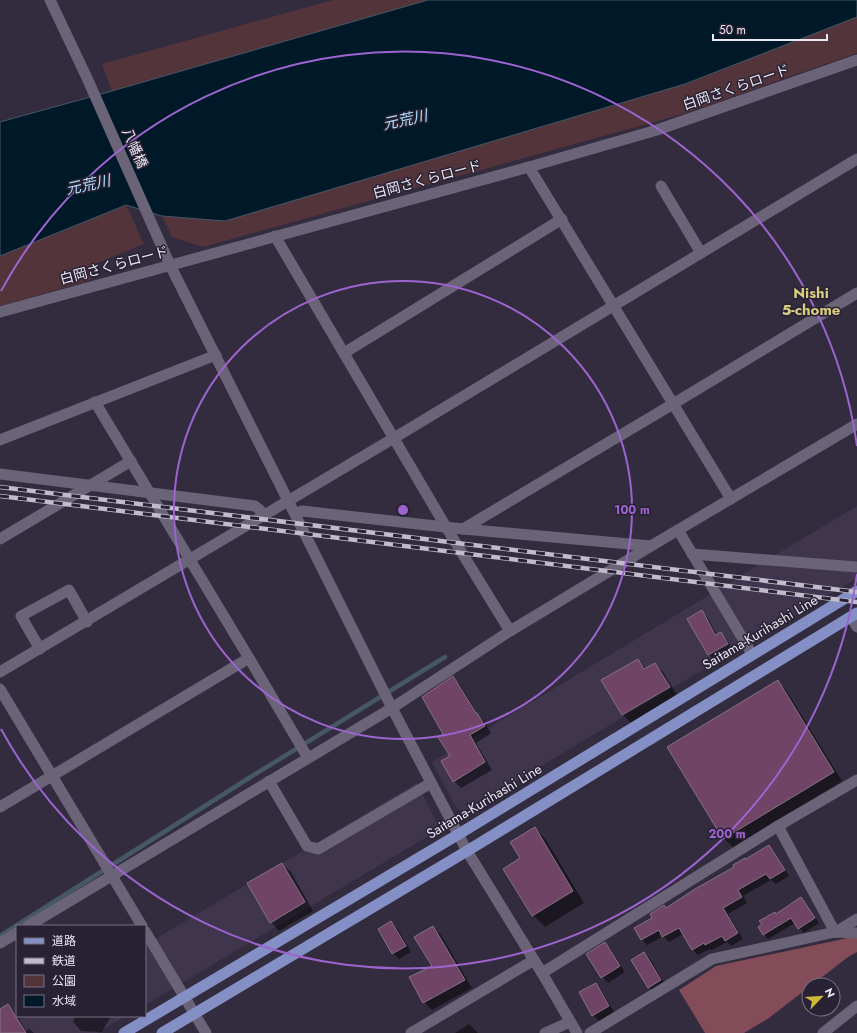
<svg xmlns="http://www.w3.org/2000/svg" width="857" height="1033" font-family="Jost,'Noto Sans JP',sans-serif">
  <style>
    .built { fill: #3f354d }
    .green { fill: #54343b }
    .forest { fill: #844b59 }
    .water { fill: #001929; stroke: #465766 }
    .shadow { fill: #0007 }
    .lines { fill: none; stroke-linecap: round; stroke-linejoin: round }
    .stream { stroke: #465766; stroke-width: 4.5 }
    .building { fill: #6f4467; stroke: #867282 }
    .minor { stroke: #6b6378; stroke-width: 11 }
    .tertiary { stroke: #6b6378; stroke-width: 11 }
    .primary { stroke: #848fc5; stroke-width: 11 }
    .rail-casing { stroke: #c1bccb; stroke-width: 4.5 }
    .rail { stroke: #292234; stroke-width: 3; stroke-dasharray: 9; stroke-linecap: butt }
    .ring { fill: none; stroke: #9d64cf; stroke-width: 2 }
    .labels { text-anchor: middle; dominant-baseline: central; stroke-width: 3; stroke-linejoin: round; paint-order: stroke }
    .street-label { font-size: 14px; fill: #ebe7f4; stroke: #292234 }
    .water-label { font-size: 15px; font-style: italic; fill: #b0defe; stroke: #292234 }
    .neighbourhood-label { font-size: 15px; font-weight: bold; fill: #dacd7f; stroke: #292234 }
    .centre { fill: #9d64cf; stroke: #292234; stroke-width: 2 }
    .ring-label { font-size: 12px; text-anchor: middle; font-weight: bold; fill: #9d64cf; stroke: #292234; stroke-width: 3; stroke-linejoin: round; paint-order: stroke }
  </style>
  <rect width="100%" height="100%" fill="#332c3f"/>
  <!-- built -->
  <g class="built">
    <polygon points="857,506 857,578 464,812 457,809 432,762"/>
    <polygon points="417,783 437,823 435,832 145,1005 145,945"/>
    <polygon points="26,1016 126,1016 97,1033 0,1033 0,1032"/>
  </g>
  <!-- green -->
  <g class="green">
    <polygon points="333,0 428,0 112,91 102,64"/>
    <polygon points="857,17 857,53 686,113 203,247 172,237 162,216 225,221 685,84"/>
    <polygon points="126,205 144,244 90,266 91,280 0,306 0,256"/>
  </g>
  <!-- forest -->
  <polygon class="forest" points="857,936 857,952 848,957 812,985 809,985 809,987 769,1018 744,1033 705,1033 679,990 716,966"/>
  <!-- water -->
  <polygon class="water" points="428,0 857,0 857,17 685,84 225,221 162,216 126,205 0,256 0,122 112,91"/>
  <!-- shadow -->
  <g class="shadow">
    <polygon points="701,612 707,617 717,635 720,633 726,639 733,650 715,660 709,655 688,619"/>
    <polygon points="638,660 646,668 655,664 663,672 677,695 631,723 623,715 603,681"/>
    <polygon points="453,678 460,685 479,716 484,721 491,733 476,743 492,770 461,788 454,781 451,756 445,734"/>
    <polygon points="778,681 786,690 842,781 733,847 724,839 669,747"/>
    <polygon points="535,828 546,840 584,903 545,927 533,915 522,859"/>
    <polygon points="768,846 774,852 789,876 776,884 771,880 743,896 747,903 728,914 743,939 731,946 727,942 712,950 710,949 698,955 693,950 683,934 669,942 663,936 647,945 642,940 653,918 666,909"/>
    <polygon points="282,864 291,872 313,911 279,931 271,922"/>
    <polygon points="801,898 819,923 804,933 795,923 768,939 764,934 777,915"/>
    <polygon points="391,922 397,928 411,952 399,959 393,953"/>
    <polygon points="433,927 441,935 472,988 432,1010 424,1002 433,966"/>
    <polygon points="605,943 610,949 625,972 608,983 602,977 587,954"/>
    <polygon points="644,953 650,959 666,986 654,993 649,987"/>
    <polygon points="595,984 601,990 614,1012 599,1021 593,1015"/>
    <polygon points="8,1006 16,1014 26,1031 29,1029 34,1033 0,1033 0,1011"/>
    <polygon points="75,1016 111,1016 102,1032 81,1031 73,1022"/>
    <polygon points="469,1024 478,1033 455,1033"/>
  </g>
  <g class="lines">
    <!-- stream -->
    <polyline class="stream" points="0,936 249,778 445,657"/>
  </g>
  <!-- building -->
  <g class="building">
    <polygon points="702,610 715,635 721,632 728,644 708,655 687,619"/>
    <polygon points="638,659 644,669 655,663 670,687 622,715 601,680"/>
    <polygon points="453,676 476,713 477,713 485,726 470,735 485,762 453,782 441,761 450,756 438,737 443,734 422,697"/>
    <polygon points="778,680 834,772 723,839 667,747"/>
    <polygon points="535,827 573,891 532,916 503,869 520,858 510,842"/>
    <polygon points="769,845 785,870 770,879 766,874 738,890 742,897 723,908 738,933 725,941 722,936 705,945 704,943 692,950 679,928 662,937 659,930 641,940 634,928 652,918 650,914 664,905 666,908 695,889 734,867 733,865 745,858 746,859"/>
    <polygon points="282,863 305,902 270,923 247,883"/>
    <polygon points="801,897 815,918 798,929 791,918 763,935 758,927 762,924 759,921 775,912 776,914"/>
    <polygon points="391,921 406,946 392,954 378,929"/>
    <polygon points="433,926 465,980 423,1003 409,977 432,966 414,937"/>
    <polygon points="605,942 620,966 601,978 586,954"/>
    <polygon points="644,952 661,980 648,988 631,960"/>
    <polygon points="596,983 609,1006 592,1016 579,992"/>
    <polygon points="8,1004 26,1033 0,1033 0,1009"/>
  </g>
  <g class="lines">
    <!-- minor -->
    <g class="minor">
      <polyline points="529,167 731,499"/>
      <polyline points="661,186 701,253"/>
      <polyline points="275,236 446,527 510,631"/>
      <polyline points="0,312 529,167 657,130 857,60"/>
      <polyline points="344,353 562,219"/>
      <polyline points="95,402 249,658 308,758"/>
      <polyline points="0,440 216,355"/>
      <polyline points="0,474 255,506 260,510 263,515"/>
      <polyline points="296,514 302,511 463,529 651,546"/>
      <polyline points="463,529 673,404 857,293"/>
      <polyline points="678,530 752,654"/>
      <polyline points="0,539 131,461"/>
      <polyline points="692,554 857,567"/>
      <polyline points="851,617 857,627"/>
      <polyline points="40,649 21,616 69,590 87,622"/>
      <polyline points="0,672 394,438 857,159"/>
      <polyline points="0,689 142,926"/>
      <polyline points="269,781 307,846 318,849 431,783"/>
      <polyline points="0,807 249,658"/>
      <polyline points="778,826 835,932"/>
      <polyline points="145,931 206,1033"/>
      <polyline points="836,932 857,919"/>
      <polyline points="411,1033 534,960"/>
      <polyline points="545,1033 570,1022"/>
      <polyline points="590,1033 712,959 835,932 857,933"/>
      <polyline points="823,1033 857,1006"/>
    </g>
    <!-- tertiary -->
    <g class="tertiary">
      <polyline points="50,0 87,78 170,265 392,708 467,851 542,973 577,1033"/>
      <polyline points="28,926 392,708 510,631 651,546 857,424"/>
      <polyline points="0,943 17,933"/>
      <polyline points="542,973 778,826 857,780"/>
    </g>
    <!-- primary -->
    <g class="primary">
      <polyline points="124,1033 459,834 857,591"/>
      <polyline points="162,1033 467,851 857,613"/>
    </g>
    <defs>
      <g id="rail">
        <polyline points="0,487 857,592"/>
        <polyline points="0,496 857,602"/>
      </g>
    </defs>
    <!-- rail casing -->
    <use href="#rail" class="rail-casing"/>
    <!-- rail -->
    <use href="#rail" class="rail"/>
  </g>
  <!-- distance rings -->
  <g class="ring">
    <circle cx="403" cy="510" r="229"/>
    <path d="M857 574A458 458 0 0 1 1 729M1 291A458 458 0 0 1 857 446"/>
  </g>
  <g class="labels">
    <!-- street labels -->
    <g class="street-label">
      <text transform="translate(736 87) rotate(-19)">白岡さくらロード</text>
      <text transform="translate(135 148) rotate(66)">八幡橋</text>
      <text transform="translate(427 179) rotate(-15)">白岡さくらロード</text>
      <text transform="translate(114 265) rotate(-15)">白岡さくらロード</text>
      <text transform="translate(760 632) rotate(-31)">Saitama-Kurihashi Line</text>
      <text transform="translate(484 801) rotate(-31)">Saitama-Kurihashi Line</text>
    </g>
    <!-- water labels -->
    <g class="water-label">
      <text transform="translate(405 120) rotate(-12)">元荒川</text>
      <text transform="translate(88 185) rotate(-12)">元荒川</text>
    </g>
    <!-- neighbourhood labels -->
    <g class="neighbourhood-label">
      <text x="811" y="293">Nishi<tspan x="811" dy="17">5-chome</tspan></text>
    </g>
  </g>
  <circle cx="403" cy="510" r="6" class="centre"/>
  <g class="ring-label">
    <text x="632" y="514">100 m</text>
    <text x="727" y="838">200 m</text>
  </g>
  <!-- legend -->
  <rect x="16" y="925" width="130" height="92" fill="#292234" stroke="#777181"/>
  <rect x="24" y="938" width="20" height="6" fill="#848fc5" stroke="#777181"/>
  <text x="52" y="945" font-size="12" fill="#ebe7f4">道路</text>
  <rect x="24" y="958" width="20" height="6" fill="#c1bccb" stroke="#777181"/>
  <text x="52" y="965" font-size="12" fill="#ebe7f4">鉄道</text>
  <rect x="24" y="975" width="20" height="12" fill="#54343b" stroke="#777181"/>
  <text x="52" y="985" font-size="12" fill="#ebe7f4">公園</text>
  <rect x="24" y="995" width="20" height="12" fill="#001929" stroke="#777181"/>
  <text x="52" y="1005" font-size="12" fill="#ebe7f4">水域</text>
  <!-- north arrow -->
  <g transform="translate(821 997) rotate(65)"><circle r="19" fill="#292234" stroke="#777181"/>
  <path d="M0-3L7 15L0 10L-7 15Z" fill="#cdb938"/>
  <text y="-6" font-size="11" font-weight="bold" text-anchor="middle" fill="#ebe7f4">N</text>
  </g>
  <!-- scale -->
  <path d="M713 34v6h114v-6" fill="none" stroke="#ebe7f4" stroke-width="2"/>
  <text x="719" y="34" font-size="12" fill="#ebe7f4" stroke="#292234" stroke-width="3" paint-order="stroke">50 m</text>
</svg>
